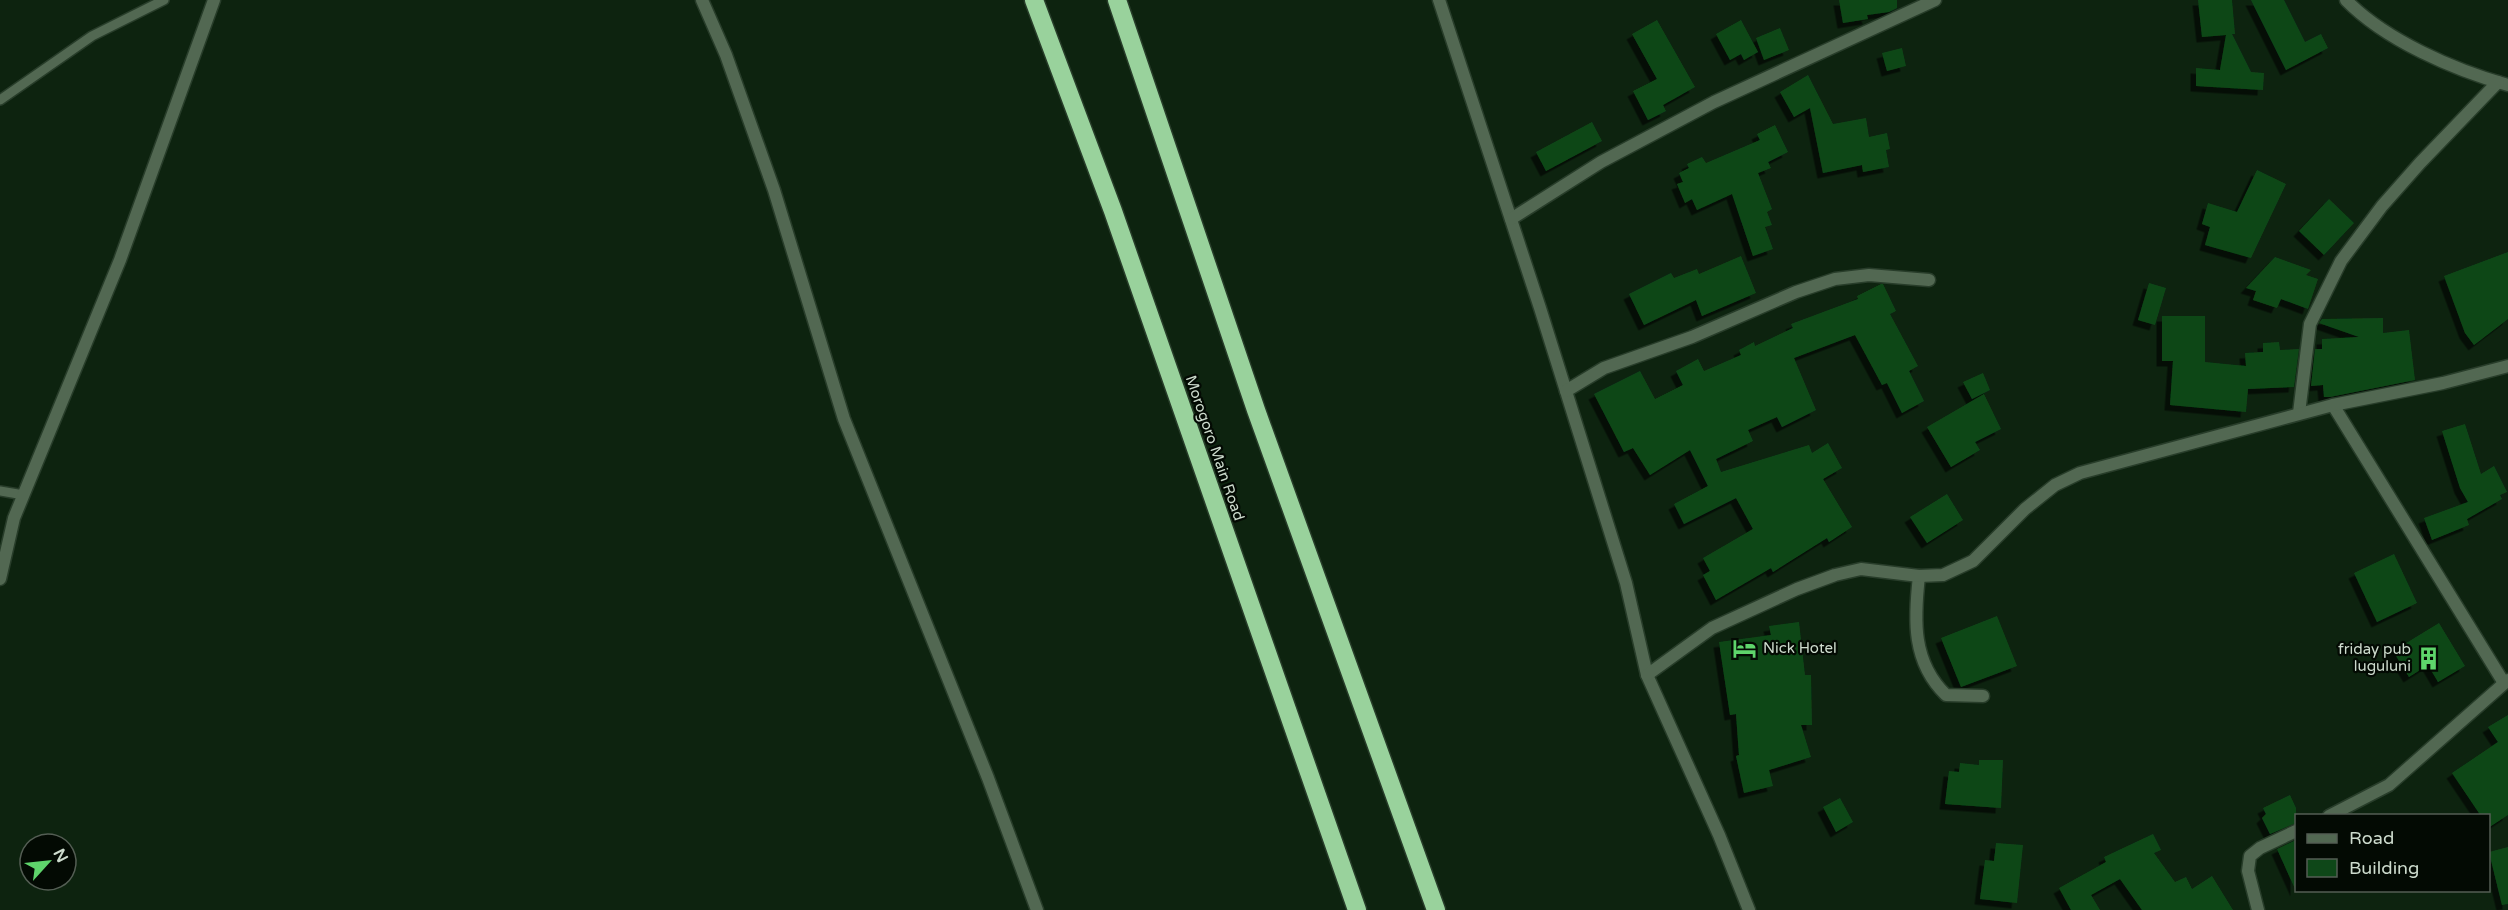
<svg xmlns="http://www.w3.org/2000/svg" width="2508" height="910" font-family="'Varela Round',sans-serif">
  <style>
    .building { fill: #0e4718; filter: url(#shadow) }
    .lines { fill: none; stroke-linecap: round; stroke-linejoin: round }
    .lane-casing { stroke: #283d2a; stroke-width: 12 }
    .street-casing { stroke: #283d2a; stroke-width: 15 }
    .highway-casing { stroke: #283d2a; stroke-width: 21 }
    .lane { stroke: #526852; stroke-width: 9 }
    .street { stroke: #526852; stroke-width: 12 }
    .highway { stroke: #99d29c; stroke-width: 18 }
    .labels { text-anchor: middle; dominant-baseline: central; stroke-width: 4.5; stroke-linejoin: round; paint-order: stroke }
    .street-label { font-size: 15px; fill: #cddbcd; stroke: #030a03 }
    .poi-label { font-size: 15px; fill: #cddbcd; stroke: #030a03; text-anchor: start }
  </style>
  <defs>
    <filter id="shadow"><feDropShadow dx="-5.5" dy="5.5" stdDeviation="0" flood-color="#0009"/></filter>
  </defs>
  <rect width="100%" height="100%" fill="#0d230f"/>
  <!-- building -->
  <g class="building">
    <polygon points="1839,0 1897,0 1897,8 1889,12 1867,15 1868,19 1843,23"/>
    <polygon points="2198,0 2232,0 2235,34 2232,34 2251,72 2264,73 2263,90 2196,86 2196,68 2220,70 2226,35 2202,37"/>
    <polygon points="2251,0 2284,0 2305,42 2321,34 2328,48 2286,70"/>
    <polygon points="1657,20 1695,87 1663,105 1666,111 1648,120 1633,91 1657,79 1632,34"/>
    <polygon points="1741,20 1758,52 1744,60 1741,54 1730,60 1716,34"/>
    <polygon points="1780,28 1789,50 1764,60 1756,38"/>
    <polygon points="1902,48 1906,66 1887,71 1882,53"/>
    <polygon points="1808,75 1833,124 1866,118 1869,137 1887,133 1890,149 1886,150 1889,167 1863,172 1862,165 1823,173 1810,108 1794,117 1780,92"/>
    <polygon points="1592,122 1602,141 1546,171 1536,152"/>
    <polygon points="1775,125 1788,152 1768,162 1771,168 1758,173 1772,209 1767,212 1772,225 1765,227 1773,249 1753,256 1732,194 1697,210 1692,199 1685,203 1677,184 1683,182 1679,173 1689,168 1687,164 1702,157 1706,163 1760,140 1757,134"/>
    <polygon points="2257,170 2286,184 2251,258 2205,245 2210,227 2202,224 2208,203 2237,212"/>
    <polygon points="2329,199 2354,223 2324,255 2299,231"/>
    <polygon points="2508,252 2508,319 2474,345 2465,333 2444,276"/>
    <polygon points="1741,256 1756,293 1702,316 1696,300 1644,325 1629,294 1671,273 1674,278 1697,269 1699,274"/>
    <polygon points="2275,257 2311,270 2306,275 2318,279 2308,309 2281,299 2277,308 2253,300 2256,291 2246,288"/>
    <polygon points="2149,283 2166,288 2155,325 2138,320"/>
    <polygon points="1881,284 1883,284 1896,311 1890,314 1918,366 1909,371 1924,401 1902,413 1887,383 1882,385 1855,335 1794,358 1816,410 1782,427 1777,417 1748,430 1753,441 1716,459 1721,472 1809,445 1812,453 1828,443 1842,468 1823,479 1852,527 1829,542 1827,538 1773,572 1771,568 1716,600 1703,575 1710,571 1703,558 1753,529 1736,498 1684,524 1674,504 1708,486 1690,450 1650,475 1633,448 1624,452 1594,394 1640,371 1655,399 1683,385 1676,371 1698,359 1704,371 1741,355 1739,350 1754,342 1755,346 1793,328 1791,324 1858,299 1857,296"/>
    <polygon points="2162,316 2205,316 2205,362 2246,366 2245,353 2263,352 2263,343 2279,342 2280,350 2299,349 2294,387 2248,389 2246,412 2170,405 2173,361 2162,361"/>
    <polygon points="2383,318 2383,333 2409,330 2415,380 2330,397 2324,397 2323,385 2311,386 2315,349 2322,349 2322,339 2359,337 2319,323 2322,319"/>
    <polygon points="1983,373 1990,390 1972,399 1963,382"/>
    <polygon points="1984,394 2001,429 1975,442 1980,450 1951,467 1927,427"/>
    <polygon points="2465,424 2481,474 2494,466 2507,492 2500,495 2502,499 2467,519 2469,525 2432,540 2424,518 2468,502 2460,488 2442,431"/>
    <polygon points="1947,494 1963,520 1927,543 1910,517"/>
    <polygon points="2394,554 2417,603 2377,622 2354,573"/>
    <polygon points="1997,616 2017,666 1961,687 1941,638"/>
    <polygon points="1799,622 1805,675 1811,675 1812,725 1801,725 1811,757 1769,770 1773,786 1744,793 1736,756 1739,755 1736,714 1730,715 1719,642 1771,635 1769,626"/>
    <polygon points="2439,623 2465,666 2438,682 2428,665 2409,677 2393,651"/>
    <polygon points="2508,715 2508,815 2488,828 2488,816 2481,816 2452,773 2498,742 2488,727"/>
    <polygon points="1979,760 2003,760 2001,808 1945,804 1949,771 1959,772 1960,763 1979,765"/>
    <polygon points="2290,795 2296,808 2296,823 2270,834 2262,818 2266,814 2263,808"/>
    <polygon points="1840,798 1853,822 1836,832 1823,807"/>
    <polygon points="2153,834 2161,850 2154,853 2175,882 2186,877 2192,889 2212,876 2233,910 2142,910 2120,879 2091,895 2100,910 2071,910 2059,888 2106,862 2104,857"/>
    <polygon points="2296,840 2296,891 2277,849"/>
    <polygon points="1996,843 2023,845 2017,903 1980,899 1985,860 1994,861"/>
    <polygon points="2508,847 2508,904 2502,905 2489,852"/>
  </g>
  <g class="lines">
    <defs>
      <g id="lane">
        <polyline points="0,100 92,36 164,0"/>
        <polyline points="0,491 24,495"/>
      </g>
      <g id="street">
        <polyline points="702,0 726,55 774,190 844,419 988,778 1037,910"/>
        <polyline points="1439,0 1540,308 1626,583 1647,675 1719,835 1749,910"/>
        <path d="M2346 0C2385 40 2454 70 2508 85"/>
        <polyline points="1511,219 1601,162 1714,102 1935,0"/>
        <polyline points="1566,391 1604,368 1692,337 1796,292 1835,279 1869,275 1929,280"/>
        <polyline points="2333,405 2504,683"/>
        <polyline points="2299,413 2310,324 2341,261 2382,206 2420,163 2498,82"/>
        <path d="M1919 576C1914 620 1912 662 1946 695L1983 696"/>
        <polyline points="0,579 14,518 120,260 214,0"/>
        <polyline points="1647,675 1712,628 1797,589 1835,575 1861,569 1919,576 1943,575 1973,561 2025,509 2055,485 2080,473 2333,405 2443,383 2508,366"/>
        <polyline points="2329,816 2389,785 2508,680"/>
        <polyline points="2258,910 2248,871 2250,856 2260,848 2296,831"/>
      </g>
      <g id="highway">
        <polyline points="1034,0 1113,211 1357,910"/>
        <polyline points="1117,0 1256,410 1436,910"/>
      </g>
    </defs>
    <!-- lane casing -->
    <use href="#lane" class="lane-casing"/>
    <!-- street casing -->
    <use href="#street" class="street-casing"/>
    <!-- highway casing -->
    <use href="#highway" class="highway-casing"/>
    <!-- lane -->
    <use href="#lane" class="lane"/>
    <!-- street -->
    <use href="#street" class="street"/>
    <!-- highway -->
    <use href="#highway" class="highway"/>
  </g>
  <!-- icons -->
  <defs>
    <symbol id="hotel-bare" viewBox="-9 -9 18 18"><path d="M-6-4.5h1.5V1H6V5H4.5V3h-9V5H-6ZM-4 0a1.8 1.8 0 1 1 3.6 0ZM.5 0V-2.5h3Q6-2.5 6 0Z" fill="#5ed56b" stroke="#030a03" stroke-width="2.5" paint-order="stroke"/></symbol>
    <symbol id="building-bare" viewBox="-9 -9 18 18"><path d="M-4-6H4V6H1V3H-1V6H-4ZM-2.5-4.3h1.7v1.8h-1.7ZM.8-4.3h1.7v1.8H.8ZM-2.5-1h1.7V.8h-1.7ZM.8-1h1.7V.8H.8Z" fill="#5ed56b" stroke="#030a03" stroke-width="2.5" paint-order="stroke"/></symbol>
  </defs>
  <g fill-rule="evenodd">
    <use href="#hotel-bare" x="1728" y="632" width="33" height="33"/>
    <use href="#building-bare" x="2412" y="642" width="33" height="33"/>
  </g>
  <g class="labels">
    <!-- street labels -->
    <g class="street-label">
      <text transform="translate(1215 448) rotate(71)">Morogoro Main Road</text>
    </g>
    <!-- poi labels -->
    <g class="poi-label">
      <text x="1763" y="648">Nick Hotel</text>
      <text x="2411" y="649" text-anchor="end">friday pub<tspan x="2411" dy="17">luguluni</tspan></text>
    </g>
  </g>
  <!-- legend -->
  <rect x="2295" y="814" width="195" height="78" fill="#030a03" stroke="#545e54" stroke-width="1.5"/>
  <rect x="2307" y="834" width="30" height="9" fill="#526852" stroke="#545e54" stroke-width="1.5"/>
  <text x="2349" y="844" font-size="18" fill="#cddbcd">Road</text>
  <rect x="2307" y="859" width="30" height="18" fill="#0e4718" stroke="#545e54" stroke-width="1.5"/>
  <text x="2349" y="874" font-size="18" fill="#cddbcd">Building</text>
  <!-- north arrow -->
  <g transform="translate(48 862) rotate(63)"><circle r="28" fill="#030a03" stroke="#545e54" stroke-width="1.5"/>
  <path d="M0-4.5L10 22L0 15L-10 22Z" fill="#5ed56b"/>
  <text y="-9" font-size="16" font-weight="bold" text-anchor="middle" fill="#cddbcd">N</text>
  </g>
</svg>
